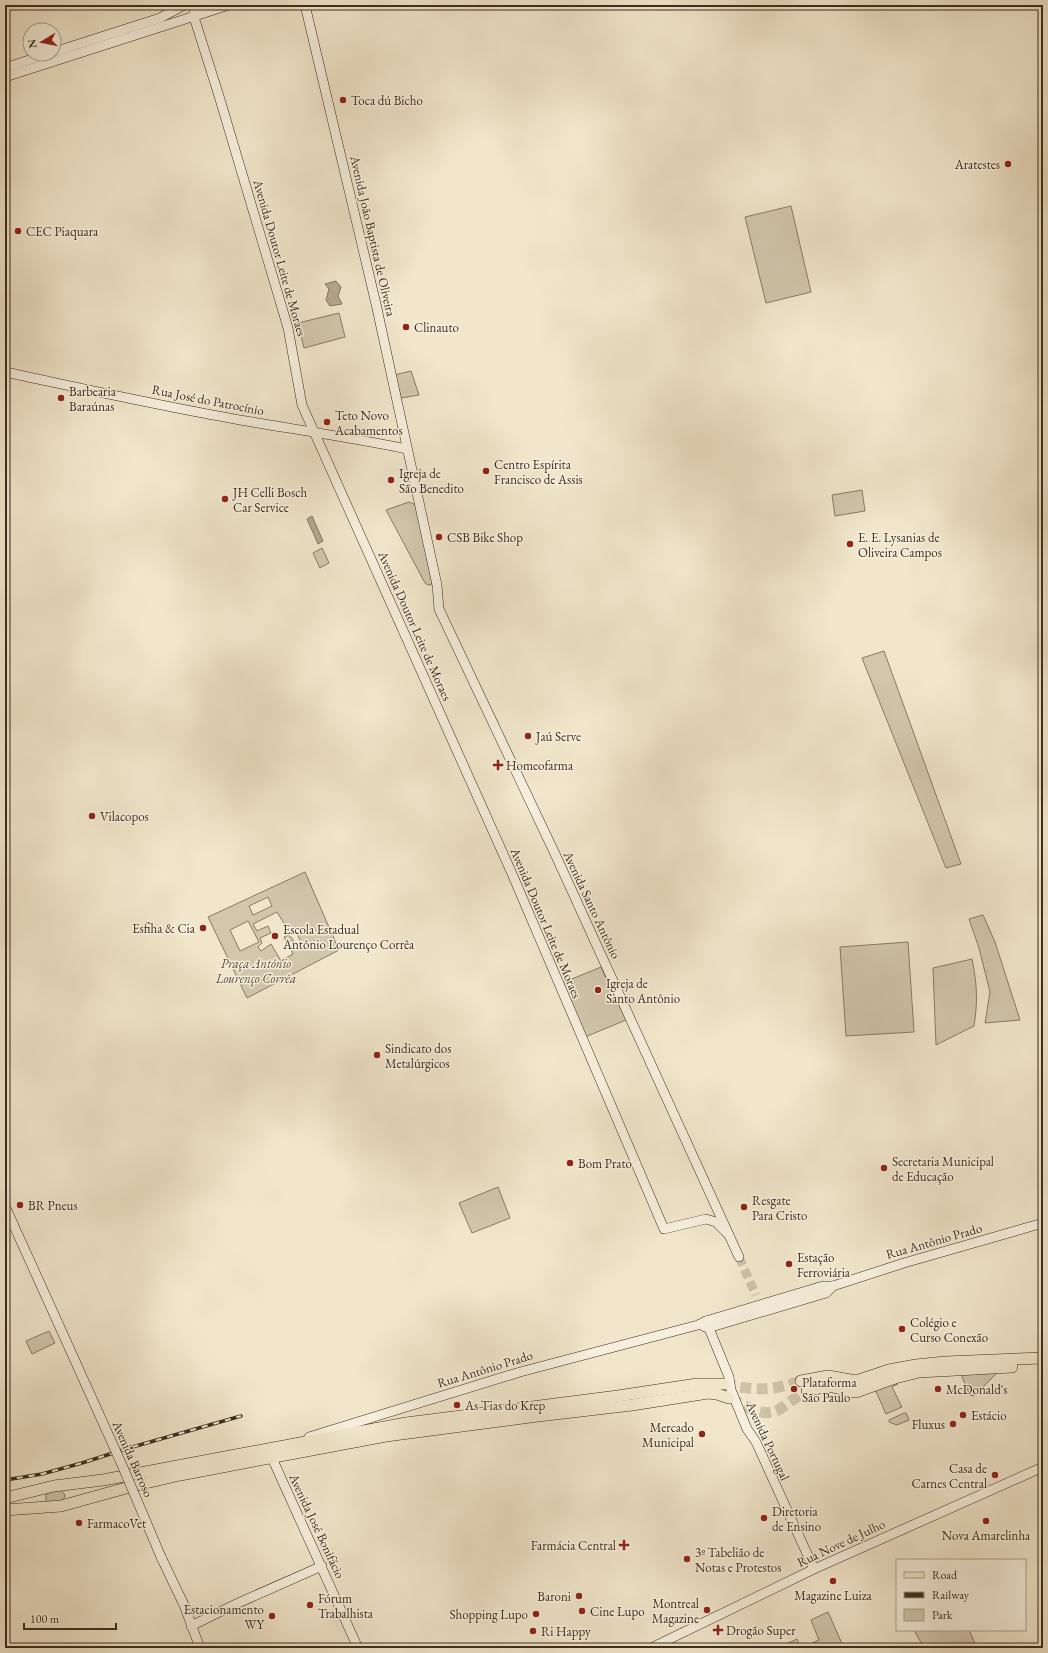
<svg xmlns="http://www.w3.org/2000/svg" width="1048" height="1653" font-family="'EB Garamond',serif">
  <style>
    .green { fill: #d2c7ad; stroke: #887a65; fill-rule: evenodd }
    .water { fill: #b4a790; stroke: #847662 }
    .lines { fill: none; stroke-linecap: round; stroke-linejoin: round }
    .secondary-tunnel { stroke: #cdc1a8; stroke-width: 9; stroke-dasharray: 9 4.5; stroke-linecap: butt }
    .primary-tunnel { stroke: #cdc1a8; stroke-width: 11; stroke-dasharray: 11 5.5; stroke-linecap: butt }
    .secondary-casing { stroke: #3d2d1d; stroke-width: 10 }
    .primary-casing { stroke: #3d2d1d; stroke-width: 12 }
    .secondary { stroke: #f6efdd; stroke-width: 9 }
    .primary { stroke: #f1e6cb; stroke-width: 11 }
    .rail-casing { stroke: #3d2d1d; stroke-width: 3.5 }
    .rail { stroke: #f6efdd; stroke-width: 2; stroke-dasharray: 6; stroke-linecap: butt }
    .secondary-bridge-casing { stroke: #3d2d1d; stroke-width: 10; stroke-linecap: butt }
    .secondary-bridge { stroke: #f6efdd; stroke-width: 9 }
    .poi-dot { fill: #8f2418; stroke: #f6efdd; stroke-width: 1.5 }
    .labels { text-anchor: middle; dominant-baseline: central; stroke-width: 3; stroke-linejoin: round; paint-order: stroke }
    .poi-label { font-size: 13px; fill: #3d2d1d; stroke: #f6efdd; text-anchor: start }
    .street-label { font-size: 13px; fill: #3d2d1d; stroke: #f6efdd }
    .park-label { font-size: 13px; font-style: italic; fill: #5b4c3a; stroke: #f6efdd }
  </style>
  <rect width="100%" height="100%" fill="#f1e6cb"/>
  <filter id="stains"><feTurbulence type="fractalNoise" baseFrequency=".005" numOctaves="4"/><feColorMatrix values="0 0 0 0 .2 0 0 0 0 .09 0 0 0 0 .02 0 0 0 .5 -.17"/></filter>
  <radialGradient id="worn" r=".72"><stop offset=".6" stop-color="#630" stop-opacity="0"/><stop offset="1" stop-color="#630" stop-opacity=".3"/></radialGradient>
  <!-- green -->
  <g class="green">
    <polygon points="791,206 811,292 766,303 745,217"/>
    <polygon points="339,313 345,337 304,348 298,323"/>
    <polygon points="411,371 419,395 401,398 394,375"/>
    <polygon points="862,490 865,511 835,516 832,495"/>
    <polygon points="409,502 416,505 432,583 431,585 428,585 425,583 386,510"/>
    <polygon points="322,548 329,563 320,568 313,553"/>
    <polygon points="884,651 961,864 946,868 862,658"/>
    <path d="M305 872 339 950 247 998 208 917ZM268 897 272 906 253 915 249 906ZM277 912 285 925 287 924 290 929 296 932 303 946 297 949 292 938 288 935 284 937 293 954 281 961 271 944 261 951 258 947 262 943 260 938 271 933 268 926 257 931 253 924ZM248 921 259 942 240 951 230 930Z"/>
    <polygon points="983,915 995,942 1020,1020 985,1023 990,992 979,948 969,919"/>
    <polygon points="908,942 914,1032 846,1036 840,947"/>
    <path d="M972 959C977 984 978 1000 974 1026L936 1045 933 968Z"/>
    <polygon points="601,967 626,1020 585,1037 562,983"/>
    <polygon points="498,1187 510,1218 472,1233 459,1203"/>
    <polygon points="49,1331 55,1343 32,1354 26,1341"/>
    <polygon points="999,1371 974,1396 970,1395 962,1377 963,1374"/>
    <polygon points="893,1382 898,1384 892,1387 902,1407 886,1414 874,1387"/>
    <polygon points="904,1413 906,1413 909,1420 897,1425 889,1422 889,1420"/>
    <polygon points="61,1490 65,1495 63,1501 46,1502 46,1495 47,1493"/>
    <polygon points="828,1612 843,1646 839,1648 777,1648 797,1639 801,1648 819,1640 811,1620"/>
    <polygon points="914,1630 969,1630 977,1648 924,1648"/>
  </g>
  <!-- water -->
  <g class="water">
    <polygon points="336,281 341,287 338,296 342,304 330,306 326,300 329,289 325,284"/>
    <polygon points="312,516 323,541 318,544 307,519"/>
  </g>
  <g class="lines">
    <!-- secondary-tunnel -->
    <polyline class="secondary-tunnel" points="739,1257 756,1295"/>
    <!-- primary-tunnel -->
    <g class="primary-tunnel">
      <path d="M724 1384C756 1391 770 1391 801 1381"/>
      <path d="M730 1398C745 1406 764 1419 780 1409 789 1403 797 1396 807 1391"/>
    </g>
    <defs>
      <g id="secondary">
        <polyline points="198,5 194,12 194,17 219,96 288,328 302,405 513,876 664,1229 706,1219 716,1222 729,1235"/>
        <polyline points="305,5 376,304 437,585 439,609 556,856 739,1257"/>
        <polyline points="54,52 160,18 184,5"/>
        <polyline points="5,68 47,54"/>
        <polyline points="5,77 229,5"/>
        <path d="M5 372C85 389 165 407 246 421 299 430 353 438 407 449"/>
        <polyline points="5,1206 58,1323"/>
        <polyline points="706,1321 729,1377 731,1390 747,1429 756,1442 814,1569"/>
        <polyline points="703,1326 708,1328 826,1293 833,1286"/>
        <polyline points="309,1437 520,1372 698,1325 706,1321 823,1286 833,1286 904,1263 1043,1223"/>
        <polyline points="272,1458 358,1648"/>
        <polyline points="161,1557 184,1605 200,1648"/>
        <polyline points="191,1626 236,1604 322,1566"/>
        <polyline points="651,1648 814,1569 1043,1467"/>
      </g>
      <g id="primary">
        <polyline points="801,1381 828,1376 856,1381 889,1370 916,1365 945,1362 1043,1358"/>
        <path d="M807 1391C815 1389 824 1386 833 1387 841 1388 847 1392 856 1392L895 1378 919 1372 1012 1367"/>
        <polyline points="5,1498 54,1486 103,1480 406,1423 618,1396 697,1384 724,1384"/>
        <polyline points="5,1510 61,1506 137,1485 180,1475 386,1436 538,1416 632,1405 708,1393 717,1394 729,1398"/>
      </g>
    </defs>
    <!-- secondary casing -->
    <use href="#secondary" class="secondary-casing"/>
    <!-- primary casing -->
    <use href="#primary" class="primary-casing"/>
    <!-- secondary -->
    <use href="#secondary" class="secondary"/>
    <!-- primary -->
    <use href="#primary" class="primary"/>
    <defs>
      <polyline id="rail" points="5,1480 42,1474 82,1463 129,1448 241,1416"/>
    </defs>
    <!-- rail casing -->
    <use href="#rail" class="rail-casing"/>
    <!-- rail -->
    <use href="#rail" class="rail"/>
    <defs>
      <polyline id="secondary-bridge" points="58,1323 122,1465 161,1557"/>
    </defs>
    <!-- secondary-bridge casing -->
    <use href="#secondary-bridge" class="secondary-bridge-casing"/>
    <!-- secondary-bridge -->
    <use href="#secondary-bridge" class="secondary-bridge"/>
  </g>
  <!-- markers -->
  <g class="poi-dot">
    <circle cx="343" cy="100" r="4"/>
    <circle cx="1008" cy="164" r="4"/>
    <circle cx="18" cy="231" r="4"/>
    <circle cx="406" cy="327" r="4"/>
    <circle cx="61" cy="398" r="4"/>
    <circle cx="327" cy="422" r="4"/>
    <circle cx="486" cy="471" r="4"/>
    <circle cx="391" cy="480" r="4"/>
    <circle cx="225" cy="499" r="4"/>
    <circle cx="439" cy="537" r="4"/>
    <circle cx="850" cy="544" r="4"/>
    <circle cx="528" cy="736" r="4"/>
    <path d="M496 759h4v4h4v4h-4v4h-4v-4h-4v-4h4z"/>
    <circle cx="92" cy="816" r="4"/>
    <circle cx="203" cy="928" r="4"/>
    <circle cx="275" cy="936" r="4"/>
    <circle cx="598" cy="990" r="4"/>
    <circle cx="377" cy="1055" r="4"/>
    <circle cx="570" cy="1163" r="4"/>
    <circle cx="884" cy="1168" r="4"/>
    <circle cx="20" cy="1205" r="4"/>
    <circle cx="744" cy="1207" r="4"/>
    <circle cx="789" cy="1264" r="4"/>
    <circle cx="902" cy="1329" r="4"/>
    <circle cx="794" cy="1389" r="4"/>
    <circle cx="938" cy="1389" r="4"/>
    <circle cx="457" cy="1405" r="4"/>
    <circle cx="963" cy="1415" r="4"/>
    <circle cx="953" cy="1424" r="4"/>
    <circle cx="702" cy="1434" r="4"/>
    <circle cx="995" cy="1475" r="4"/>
    <circle cx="764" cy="1518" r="4"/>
    <circle cx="986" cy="1521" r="4"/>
    <circle cx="79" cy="1523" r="4"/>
    <path d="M622 1539h4v4h4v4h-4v4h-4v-4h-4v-4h4z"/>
    <circle cx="687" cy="1559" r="4"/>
    <circle cx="833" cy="1581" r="4"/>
    <circle cx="579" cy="1596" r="4"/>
    <circle cx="310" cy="1605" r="4"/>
    <circle cx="707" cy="1610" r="4"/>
    <circle cx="582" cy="1611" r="4"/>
    <circle cx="536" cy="1614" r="4"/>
    <circle cx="272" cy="1616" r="4"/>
    <path d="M716 1624h4v4h4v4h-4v4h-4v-4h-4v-4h4z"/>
    <circle cx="533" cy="1631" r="4"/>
  </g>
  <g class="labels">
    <!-- poi labels -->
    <g class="poi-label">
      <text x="351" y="100">Toca dú Bicho</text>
      <text x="1000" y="164" text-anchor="end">Aratestes</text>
      <text x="26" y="231">CEC Piaquara</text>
      <text x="414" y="327">Clinauto</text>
      <text x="69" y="391">Barbearia<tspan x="69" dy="15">Baraúnas</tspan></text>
      <text x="335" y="415">Teto Novo<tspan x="335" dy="15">Acabamentos</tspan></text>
      <text x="494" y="464">Centro Espírita<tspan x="494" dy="15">Francisco de Assis</tspan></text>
      <text x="399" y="473">Igreja de<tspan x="399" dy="15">São Benedito</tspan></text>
      <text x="233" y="492">JH Celli Bosch<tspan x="233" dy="15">Car Service</tspan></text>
      <text x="447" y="537">CSB Bike Shop</text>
      <text x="858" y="537">E. E. Lysanias de<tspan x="858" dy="15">Oliveira Campos</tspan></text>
      <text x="536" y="736">Jaú Serve</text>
      <text x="506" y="765">Homeofarma</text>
      <text x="100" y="816">Vilacopos</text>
      <text x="195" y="928" text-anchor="end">Esfiha &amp; Cia</text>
      <text x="283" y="929">Escola Estadual<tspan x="283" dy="15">Antônio Lourenço Corrêa</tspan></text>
      <text x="606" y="983">Igreja de<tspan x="606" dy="15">Santo Antônio</tspan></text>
      <text x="385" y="1048">Sindicato dos<tspan x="385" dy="15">Metalúrgicos</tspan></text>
      <text x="892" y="1161">Secretaria Municipal<tspan x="892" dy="15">de Educação</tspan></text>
      <text x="578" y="1163">Bom Prato</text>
      <text x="752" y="1200">Resgate<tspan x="752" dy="15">Para Cristo</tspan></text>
      <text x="28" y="1205">BR Pneus</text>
      <text x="797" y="1257">Estação<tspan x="797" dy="15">Ferroviária</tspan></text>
      <text x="910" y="1322">Colégio e<tspan x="910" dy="15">Curso Conexão</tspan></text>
      <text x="802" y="1382">Plataforma<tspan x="802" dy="15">São Paulo</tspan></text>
      <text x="946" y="1389">McDonald's</text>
      <text x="465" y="1405">As Tias do Krep</text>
      <text x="971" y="1415">Estácio</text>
      <text x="945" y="1424" text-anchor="end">Fluxus</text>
      <text x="694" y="1427" text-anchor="end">Mercado<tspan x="694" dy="15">Municipal</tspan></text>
      <text x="987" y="1468" text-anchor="end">Casa de<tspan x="987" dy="15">Carnes Central</tspan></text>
      <text x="772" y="1511">Diretoria<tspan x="772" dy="15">de Ensino</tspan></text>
      <text x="87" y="1523">FarmacoVet</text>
      <text x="986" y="1535" text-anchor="middle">Nova Amarelinha</text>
      <text x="616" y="1545" text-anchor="end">Farmácia Central</text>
      <text x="695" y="1552">3º Tabelião de<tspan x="695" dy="15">Notas e Protestos</tspan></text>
      <text x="833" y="1595" text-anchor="middle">Magazine Luiza</text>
      <text x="571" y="1596" text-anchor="end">Baroni</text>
      <text x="318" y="1598">Fórum<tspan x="318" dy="15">Trabalhista</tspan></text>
      <text x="699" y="1603" text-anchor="end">Montreal<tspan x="699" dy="15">Magazine</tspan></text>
      <text x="264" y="1609" text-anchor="end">Estacionamento<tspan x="264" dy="15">WY</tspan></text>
      <text x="590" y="1611">Cine Lupo</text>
      <text x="528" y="1614" text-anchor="end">Shopping Lupo</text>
      <text x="726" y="1630">Drogão Super</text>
      <text x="541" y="1631">Ri Happy</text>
    </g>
    <!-- street labels -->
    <g class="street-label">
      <text transform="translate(373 236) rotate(77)">Avenida João Baptista de Oliveira</text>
      <text transform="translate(280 258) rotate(74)">Avenida Doutor Leite de Moraes</text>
      <text transform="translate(208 400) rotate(11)">Rua José do Patrocínio</text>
      <text transform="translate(415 626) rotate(66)">Avenida Doutor Leite de Moraes</text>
      <text transform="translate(592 905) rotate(65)">Avenida Santo Antônio</text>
      <text transform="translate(546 923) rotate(67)">Avenida Doutor Leite de Moraes</text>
      <text transform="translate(934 1241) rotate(-16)">Rua Antônio Prado</text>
      <text transform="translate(485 1369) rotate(-17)">Rua Antônio Prado</text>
      <text transform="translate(768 1441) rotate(65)">Avenida Portugal</text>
      <text transform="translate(133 1459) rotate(66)">Avenida Barroso</text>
      <text transform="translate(317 1526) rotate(65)">Avenida José Bonifácio</text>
      <text transform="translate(841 1543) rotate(-25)">Rua Nove de Julho</text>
    </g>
    <!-- park labels -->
    <g class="park-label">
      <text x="256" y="963">Praça Antônio<tspan x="256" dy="15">Lourenço Corrêa</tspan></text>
    </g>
  </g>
  <!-- margin -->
  <rect width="1048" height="1653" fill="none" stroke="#f1e6cb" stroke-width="20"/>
  <rect x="6" y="6" width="1036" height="1641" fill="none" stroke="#3d2d1d" stroke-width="2"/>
  <rect x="10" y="10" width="1028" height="1633" fill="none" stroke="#3d2d1d"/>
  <!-- legend -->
  <rect x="896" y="1559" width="130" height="72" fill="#f6efdd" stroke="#aca190"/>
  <rect x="904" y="1572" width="20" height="6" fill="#f1e6cb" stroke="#aca190"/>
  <text x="932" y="1579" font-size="12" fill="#3d2d1d">Road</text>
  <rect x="904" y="1592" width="20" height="6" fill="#3d2d1d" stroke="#aca190"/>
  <text x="932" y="1599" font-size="12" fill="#3d2d1d">Railway</text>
  <rect x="904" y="1609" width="20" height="12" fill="#d2c7ad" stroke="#aca190"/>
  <text x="932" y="1619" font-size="12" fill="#3d2d1d">Park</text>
  <!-- north arrow -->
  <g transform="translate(42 42) rotate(260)"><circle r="19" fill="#f6efdd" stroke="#aca190"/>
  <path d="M0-3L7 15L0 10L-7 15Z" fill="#8f2418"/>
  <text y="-6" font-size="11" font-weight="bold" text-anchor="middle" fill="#3d2d1d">N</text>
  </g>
  <!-- scale -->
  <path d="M24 1623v6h92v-6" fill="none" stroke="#3d2d1d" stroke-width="2"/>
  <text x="30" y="1623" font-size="12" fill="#3d2d1d" stroke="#f6efdd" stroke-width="3" paint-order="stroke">100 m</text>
  <rect width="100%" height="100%" filter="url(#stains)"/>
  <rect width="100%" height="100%" fill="url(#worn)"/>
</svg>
